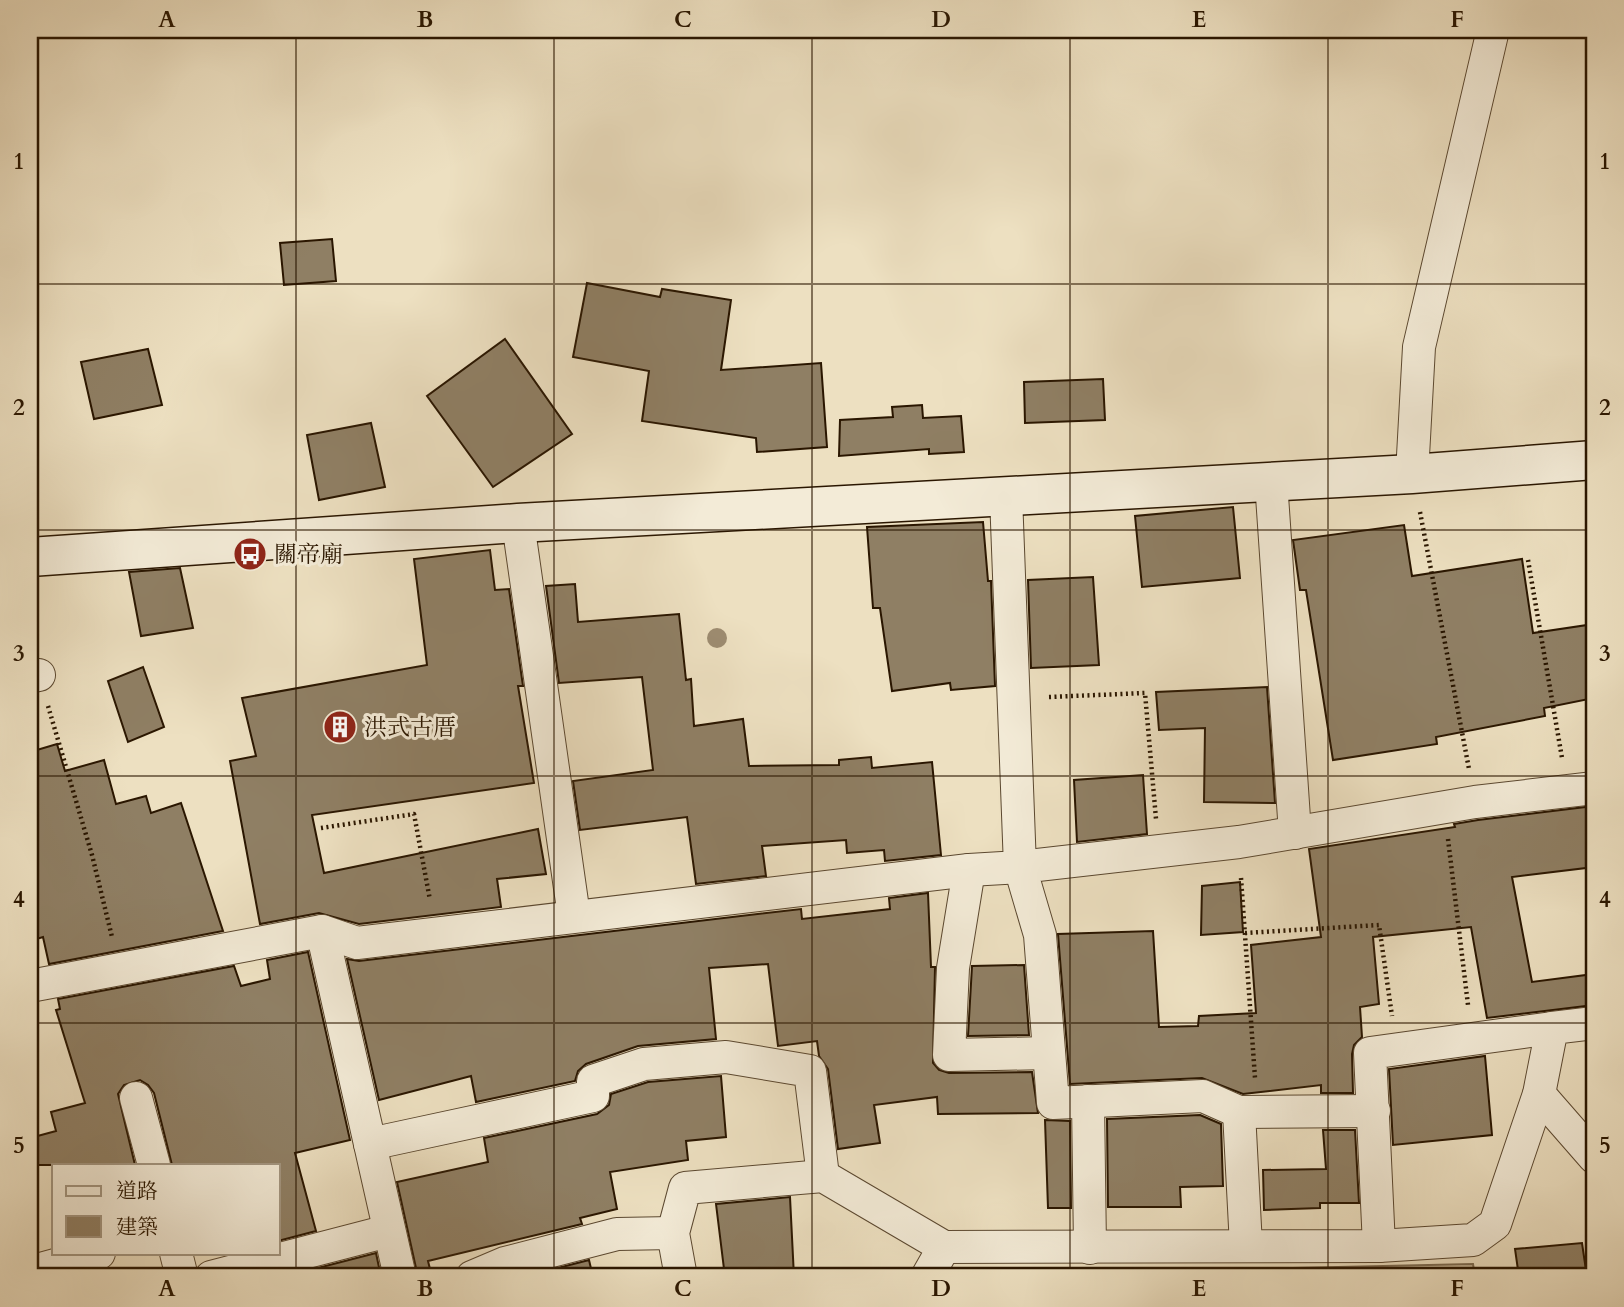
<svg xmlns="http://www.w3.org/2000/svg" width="1624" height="1307" font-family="Cardo,'Noto Serif TC',serif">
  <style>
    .green { fill: #ccbea0; stroke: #7b6a50; stroke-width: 2 }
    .building { fill: #8f7f64; stroke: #2a1600; stroke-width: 2 }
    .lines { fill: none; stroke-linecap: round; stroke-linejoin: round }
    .minor-casing { stroke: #5b4830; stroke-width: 34 }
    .secondary-casing { stroke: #2a1600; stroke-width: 41 }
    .path { stroke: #2a1600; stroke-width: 4.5; stroke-dasharray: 2 3.5; stroke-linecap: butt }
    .minor { stroke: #f3ebd7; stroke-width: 32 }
    .secondary { stroke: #f3ebd7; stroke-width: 38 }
    .tree { fill: #9d8c71 }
    .grid { fill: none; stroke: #2a1600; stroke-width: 2; stroke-opacity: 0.55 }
    .labels { text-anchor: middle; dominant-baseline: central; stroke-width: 6; stroke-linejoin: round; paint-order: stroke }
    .poi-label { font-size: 23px; fill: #2a1600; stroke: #f3ebd7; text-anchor: start }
    .neatline { fill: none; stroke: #2a1600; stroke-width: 2.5 }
    .grid-label { font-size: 23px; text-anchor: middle; font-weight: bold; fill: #2a1600 }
  </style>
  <rect width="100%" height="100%" fill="#ede0c1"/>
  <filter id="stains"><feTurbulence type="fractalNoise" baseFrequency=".00286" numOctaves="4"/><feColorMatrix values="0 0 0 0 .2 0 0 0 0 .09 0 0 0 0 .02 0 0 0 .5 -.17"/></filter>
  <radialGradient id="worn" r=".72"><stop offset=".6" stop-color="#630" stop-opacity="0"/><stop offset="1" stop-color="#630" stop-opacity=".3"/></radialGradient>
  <!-- green -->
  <polygon class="green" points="1473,1264 1475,1277 1023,1277 1023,1274"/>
  <!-- building -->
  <g class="building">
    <polygon points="332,239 336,281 284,285 280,243"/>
    <polygon points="587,283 660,297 662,289 731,300 721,370 821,363 827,447 757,452 756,438 642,421 649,371 573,357"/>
    <polygon points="505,339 572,434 493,487 427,396"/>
    <polygon points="148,349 162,405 94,419 81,362"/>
    <polygon points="1103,379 1105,420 1025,423 1024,382"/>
    <polygon points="922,405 923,418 961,416 964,452 929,454 929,449 839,456 840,420 893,417 892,407"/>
    <polygon points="371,423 385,487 319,500 307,435"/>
    <polygon points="1233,507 1240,578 1142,587 1135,516"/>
    <polygon points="983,522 988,581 991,581 995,686 951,690 950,683 892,691 880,608 873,608 867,527"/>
    <polygon points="1404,525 1412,576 1522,559 1533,633 1594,624 1594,698 1544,708 1545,716 1436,737 1437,744 1333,760 1306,590 1300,590 1293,540"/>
    <polygon points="490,550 495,590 509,589 523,686 518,686 534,783 312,815 324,873 538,829 546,874 497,879 501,907 359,924 319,913 260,924 230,761 256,756 242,698 427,665 414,559"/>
    <polygon points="180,568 193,628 141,636 129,572"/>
    <polygon points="1093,577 1099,665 1031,668 1028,580"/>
    <polygon points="575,584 578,622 679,614 686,680 691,679 694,726 743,719 749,766 839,765 839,760 871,757 872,768 932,762 941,855 885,861 884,850 847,853 846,840 762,846 766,876 696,884 687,817 580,830 573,781 653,770 642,677 559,683 546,586"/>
    <polygon points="143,667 164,727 128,742 108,681"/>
    <polygon points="1267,687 1275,803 1204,802 1205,728 1159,730 1156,692"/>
    <polygon points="57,744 65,771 104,760 116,804 146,796 151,813 181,803 223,931 49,964 43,937 30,941 30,752"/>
    <polygon points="1143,775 1147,834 1077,842 1074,780"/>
    <polygon points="1594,806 1594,867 1512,877 1532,982 1594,974 1594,1005 1487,1018 1471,927 1373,937 1379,1004 1360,1007 1362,1037 1354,1045 1352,1054 1353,1093 1321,1093 1321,1085 1243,1094 1202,1078 1070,1084 1058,934 1153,931 1159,1027 1198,1026 1199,1016 1256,1013 1251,945 1321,937 1309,849 1455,827 1454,824 1478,820"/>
    <polygon points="1240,882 1243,932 1201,935 1202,886"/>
    <polygon points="928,893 931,967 935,967 933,1063 939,1070 949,1073 1032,1072 1038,1113 938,1114 937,1097 874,1105 880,1143 838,1149 828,1069 819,1056 817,1041 778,1046 768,964 709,968 716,1039 638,1046 586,1064 578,1071 575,1081 476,1102 471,1076 379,1100 347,959 359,961 801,909 802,919 890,909 889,898"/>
    <polygon points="308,952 350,1140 295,1153 316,1231 278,1241 278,1165 172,1165 154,1093 148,1085 140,1080 124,1085 118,1094 135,1165 30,1165 30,1138 56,1131 51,1112 85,1103 56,1010 60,1009 58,999 234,966 241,986 270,979 267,960"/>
    <polygon points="1024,965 1029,1035 968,1036 972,966"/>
    <polygon points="1485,1056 1492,1135 1393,1145 1389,1069"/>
    <polygon points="721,1076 726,1137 686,1141 688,1160 610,1172 617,1209 580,1218 582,1224 428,1261 432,1277 418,1277 397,1182 488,1162 484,1138 597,1114 609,1105 611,1094 648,1082"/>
    <polygon points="1200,1115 1221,1124 1223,1186 1180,1187 1181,1207 1108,1207 1107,1119"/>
    <polygon points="1045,1120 1070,1121 1071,1208 1048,1208"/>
    <polygon points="1323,1130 1355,1130 1359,1203 1320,1203 1320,1208 1264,1210 1263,1170 1326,1169"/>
    <polygon points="790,1197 794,1277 725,1277 716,1204"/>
    <polygon points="1582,1243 1587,1277 1519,1277 1515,1249"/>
    <polygon points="376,1253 381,1277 283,1277"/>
    <polygon points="589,1260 593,1277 523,1277"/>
  </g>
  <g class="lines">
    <defs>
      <g id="minor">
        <polyline points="1412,474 1419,347 1493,30"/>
        <polyline points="1271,481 1295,833"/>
        <polyline points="518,523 574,916"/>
        <polyline points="30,677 39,675"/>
        <polyline points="969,870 953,968 949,1055 1049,1053"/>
        <polyline points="322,931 370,1144 593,1096 593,1081 644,1064 726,1057 810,1071 823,1176"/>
        <polyline points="30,986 322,931 357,943 969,870 1020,867 1006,496"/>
        <polyline points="1539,1094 1594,1157"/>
        <polyline points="136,1098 154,1165"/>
        <polyline points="1088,1101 1090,1248"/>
        <polyline points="1374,1111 1239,1112 1203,1096 1053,1103 1040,935 1020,867 1239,842 1475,802 1594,788"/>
        <polyline points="1239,1112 1246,1246"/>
        <polyline points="370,1144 400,1277"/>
        <polyline points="1379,1246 1370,1053 1552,1028"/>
        <polyline points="176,1253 182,1277"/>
        <polyline points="30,1272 99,1253"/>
        <polyline points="211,1277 388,1231"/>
        <polyline points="472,1277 505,1263 617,1234 673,1233"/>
        <polyline points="681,1277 673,1233 685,1188 823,1176 944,1247"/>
        <polyline points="927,1277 944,1247 1379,1246 1473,1240 1495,1224 1539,1094 1552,1028 1594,1023"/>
      </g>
      <polyline id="secondary" points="30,557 518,523 1412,474 1594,460"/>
    </defs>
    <!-- minor casing -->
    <use href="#minor" class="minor-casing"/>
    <!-- secondary casing -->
    <use href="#secondary" class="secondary-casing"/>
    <!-- path -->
    <g class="path">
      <polyline points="1420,512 1469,769"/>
      <polyline points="1528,560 1562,758"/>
      <polyline points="1049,697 1145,693 1156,819"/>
      <polyline points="48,706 92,855 112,937"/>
      <polyline points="321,828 414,814 430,900"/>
      <polyline points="1448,839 1468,1005"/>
      <polyline points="1241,878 1255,1078"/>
      <polyline points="1245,933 1379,925 1392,1016"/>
    </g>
    <!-- minor -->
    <use href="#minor" class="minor"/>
    <!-- secondary -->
    <use href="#secondary" class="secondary"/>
  </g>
  <!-- trees -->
  <circle class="tree" cx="717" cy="638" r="10"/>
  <!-- grid -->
  <path class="grid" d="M296 30V1277M554 30V1277M812 30V1277M1070 30V1277M1328 30V1277M30 284H1594M30 530H1594M30 776H1594M30 1023H1594"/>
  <!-- icons -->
  <defs>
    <symbol id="bus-disc" viewBox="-11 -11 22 22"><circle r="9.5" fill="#8f2418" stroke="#f3ebd7"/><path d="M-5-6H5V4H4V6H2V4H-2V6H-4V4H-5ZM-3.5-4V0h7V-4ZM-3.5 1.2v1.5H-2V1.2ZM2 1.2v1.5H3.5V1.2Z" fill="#fff"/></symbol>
    <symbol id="building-disc" viewBox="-11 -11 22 22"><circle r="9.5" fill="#8f2418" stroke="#f3ebd7"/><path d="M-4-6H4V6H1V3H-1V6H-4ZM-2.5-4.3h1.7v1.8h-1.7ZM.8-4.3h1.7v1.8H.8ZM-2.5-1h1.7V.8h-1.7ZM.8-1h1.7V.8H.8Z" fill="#fff"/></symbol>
  </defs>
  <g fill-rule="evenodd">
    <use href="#bus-disc" x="231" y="535" width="38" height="38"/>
    <use href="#building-disc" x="321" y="708" width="38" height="38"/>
  </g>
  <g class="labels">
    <!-- poi labels -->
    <g class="poi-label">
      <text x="274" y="554">關帝廟</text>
      <text x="364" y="727">洪式古厝</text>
    </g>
  </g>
  <!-- margin -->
  <rect width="1624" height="1307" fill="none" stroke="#ede0c1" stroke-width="77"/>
  <!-- legend -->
  <rect x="52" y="1164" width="228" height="91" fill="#f3ebd7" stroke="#a39681" stroke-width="2"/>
  <rect x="66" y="1186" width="35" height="10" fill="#f3ebd7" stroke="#a39681" stroke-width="2"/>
  <text x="116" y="1198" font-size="21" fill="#2a1600">道路</text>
  <rect x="66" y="1216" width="35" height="21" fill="#8f7f64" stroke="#a39681" stroke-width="2"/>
  <text x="116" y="1234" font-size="21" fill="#2a1600">建築</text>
  <rect x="38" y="38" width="1548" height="1230" class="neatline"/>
  <g class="grid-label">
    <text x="167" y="27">A</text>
    <text x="425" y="27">B</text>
    <text x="683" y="27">C</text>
    <text x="941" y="27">D</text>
    <text x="1199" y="27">E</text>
    <text x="1457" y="27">F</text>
    <text x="19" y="169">1</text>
    <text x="1605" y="169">1</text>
    <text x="19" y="415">2</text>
    <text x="1605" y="415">2</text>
    <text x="19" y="661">3</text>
    <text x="1605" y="661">3</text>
    <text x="19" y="907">4</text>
    <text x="1605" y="907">4</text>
    <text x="19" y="1153">5</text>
    <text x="1605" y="1153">5</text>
    <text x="167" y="1296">A</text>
    <text x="425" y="1296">B</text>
    <text x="683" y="1296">C</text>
    <text x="941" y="1296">D</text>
    <text x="1199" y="1296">E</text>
    <text x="1457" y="1296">F</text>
  </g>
  <rect width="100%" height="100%" filter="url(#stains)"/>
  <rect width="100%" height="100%" fill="url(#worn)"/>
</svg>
